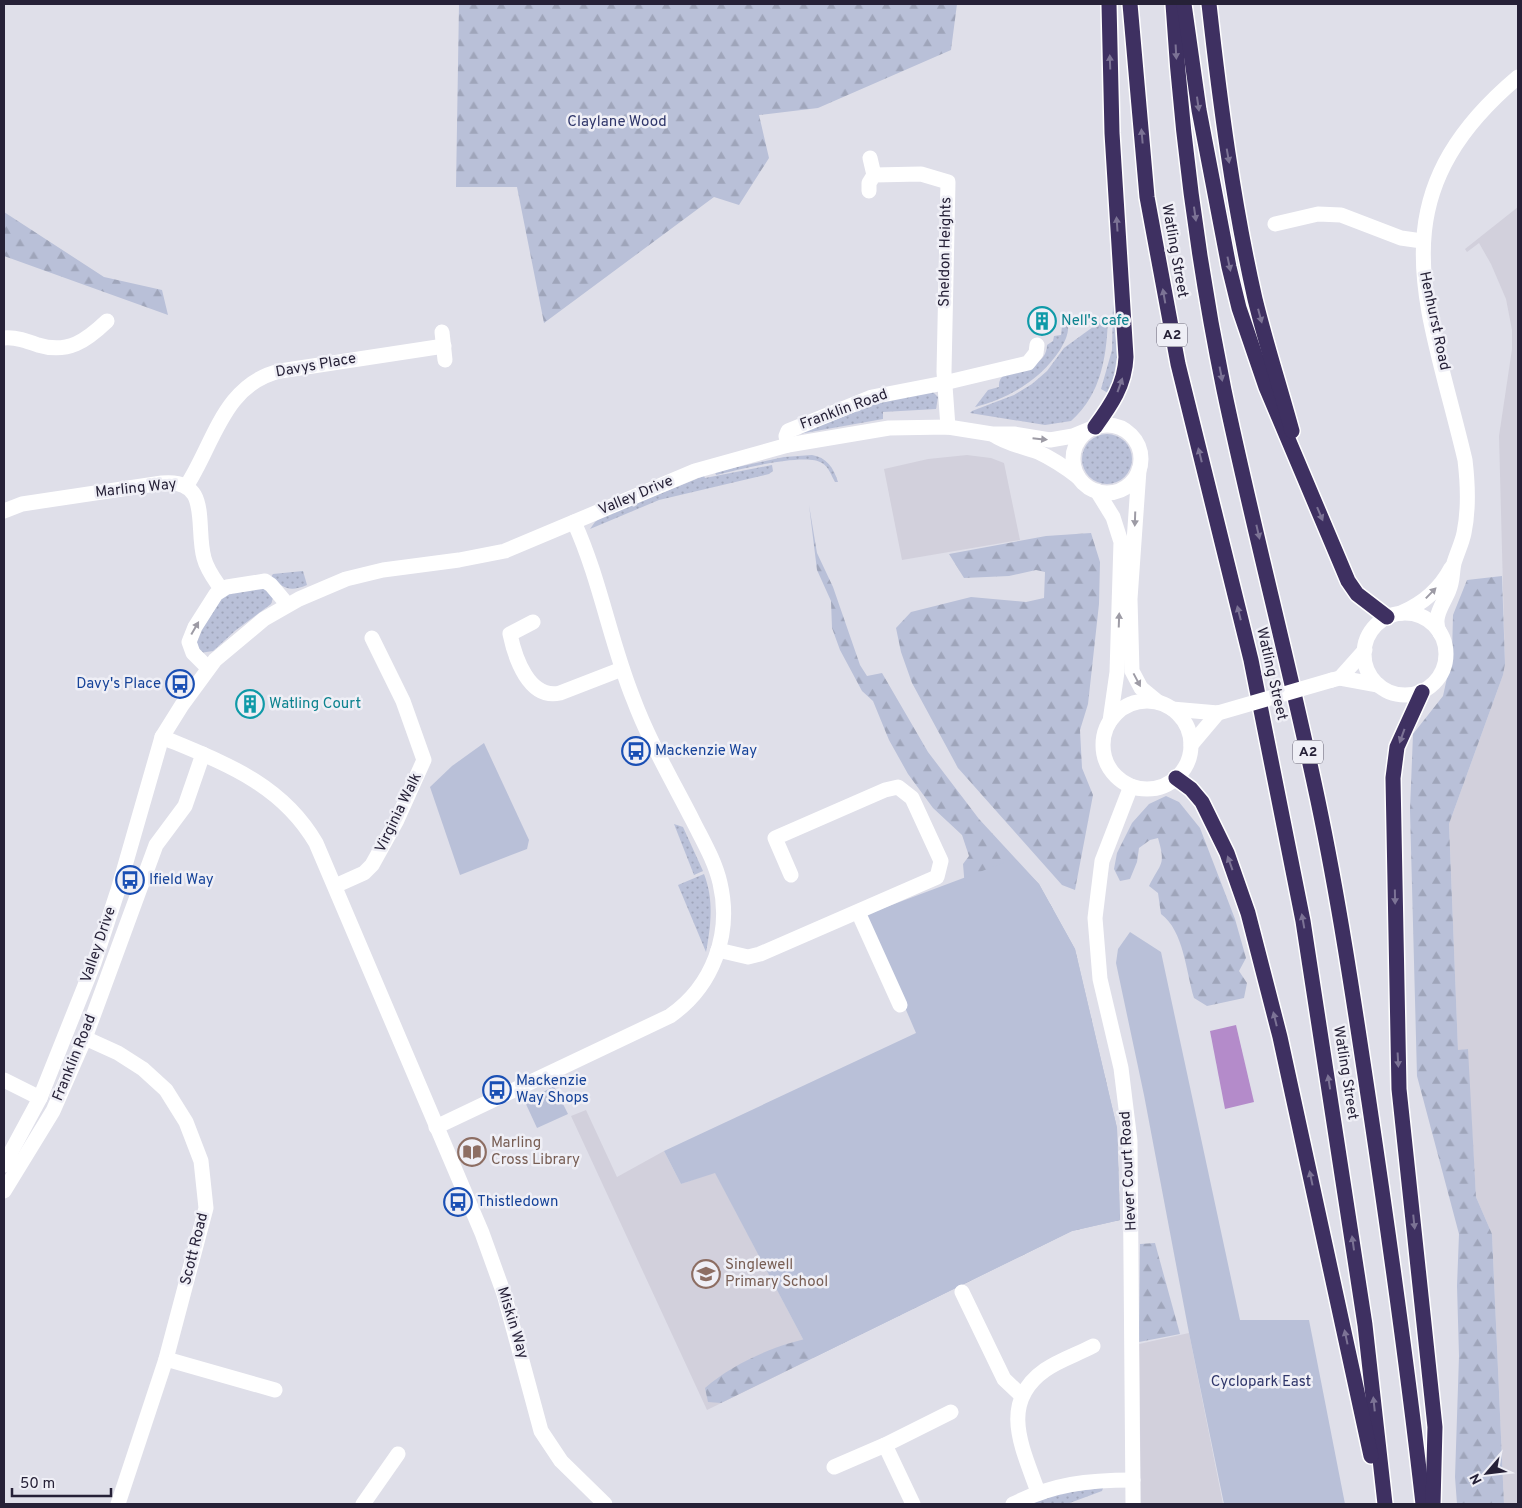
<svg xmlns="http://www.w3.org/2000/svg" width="1522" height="1508" font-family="Overpass,sans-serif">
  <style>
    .built { fill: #d2d0dc }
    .grass { fill: url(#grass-dots) }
    .forest { fill: url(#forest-firs) }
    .park { fill: #b9c0d8 }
    .water { fill: #b48bca }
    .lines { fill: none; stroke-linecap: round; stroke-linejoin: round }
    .highway-casing { stroke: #fff; stroke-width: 18 }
    .minor { stroke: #fff; stroke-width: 15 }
    .highway { stroke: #3e3061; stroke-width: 15 }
    .minor-bridge { stroke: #fff; stroke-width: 15 }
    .oneway { fill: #7c7395 }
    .oneway2 { fill: #9d9ba5 }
    .labels { text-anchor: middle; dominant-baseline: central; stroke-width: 5; stroke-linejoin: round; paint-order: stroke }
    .shield { fill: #efeff6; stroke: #625f70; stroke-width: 1 }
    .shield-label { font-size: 14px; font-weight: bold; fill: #262137 }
    .park-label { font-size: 15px; fill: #2f366a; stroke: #efeff6 }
    .street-label { font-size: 15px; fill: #262137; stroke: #efeff6 }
    .culture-label { font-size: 15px; fill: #0d838f; stroke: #efeff6; text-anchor: start }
    .transit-label { font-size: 15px; fill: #164399; stroke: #efeff6; text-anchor: start }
    .education-label { font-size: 15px; fill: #785e54; stroke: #efeff6; text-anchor: start }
  </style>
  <defs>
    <pattern id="grass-dots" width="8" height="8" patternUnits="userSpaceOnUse" patternTransform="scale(1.25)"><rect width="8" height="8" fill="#b9c0d8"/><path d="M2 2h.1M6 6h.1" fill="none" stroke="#9fa5ba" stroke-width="1.8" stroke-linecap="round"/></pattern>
    <pattern id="forest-firs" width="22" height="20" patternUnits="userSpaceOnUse" patternTransform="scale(1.25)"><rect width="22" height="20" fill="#b9c0d8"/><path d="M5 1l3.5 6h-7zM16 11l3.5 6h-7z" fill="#9fa5ba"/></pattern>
  </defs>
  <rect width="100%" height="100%" fill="#dfdfe9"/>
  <!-- built -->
  <g class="built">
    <polygon points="1518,207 1518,1504 1504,1504 1492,1234 1476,1197 1467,1049 1458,1051 1449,824 1503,675 1505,664 1499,436 1512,349 1512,330 1506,299 1491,264 1479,243 1467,252 1465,249"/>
    <polygon points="967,455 991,458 1004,463 1020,540 902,560 884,469 928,459"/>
    <polygon points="586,1110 617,1177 664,1151 681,1184 715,1172 813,1358 707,1410 571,1116"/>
    <polygon points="1189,1333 1223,1504 1141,1504 1139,1344"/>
  </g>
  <!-- grass -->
  <g class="grass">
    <polygon points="1113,304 1117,357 1113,381 1108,393 1101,389 1112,350"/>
    <path d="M1108 316C1107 354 1102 394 1071 421L1045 425 970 413 972 411 1014 395 1032 384 1047 371 1064 348Z"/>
    <path d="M1068 324C1069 334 1065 341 1060 350 1040 380 1010 398 975 407L988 390 999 387C997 362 1046 376 1047 345L1053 341 1054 336 1061 335 1062 326Z"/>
    <polygon points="932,391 938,397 936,409 883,412 883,419 799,434 858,406"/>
    <circle cx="1107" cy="459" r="25"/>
    <path d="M812 455C826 457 834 468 838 482H835C831 475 829 467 822 463 806 452 736 470 716 475L715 472 784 457Z"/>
    <polygon points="772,465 773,471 769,474 659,500 590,529 595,522 602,517 704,476 705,478"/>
    <path d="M303 571 307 585C290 592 284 589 271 577L273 574Z"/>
    <polygon points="263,585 273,598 271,604 236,630 213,651 200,653 195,636 222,595"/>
    <polygon points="674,824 683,827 703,871 694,875"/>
    <path d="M704 874C714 900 711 925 706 952L678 885Z"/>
    <polygon points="1103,1488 1102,1491 1067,1504 1030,1504 1060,1493"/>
  </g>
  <!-- forest -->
  <g class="forest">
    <polygon points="459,4 957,4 951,50 818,108 759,115 769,158 739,205 714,197 544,323 517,187 456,187"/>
    <polygon points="4,212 104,277 162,290 168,315 4,256"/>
    <path d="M809 505 817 553 833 587 860 665 867 676 882 673 928 752 979 819 1039 884 1075 949 1117 1128 1120 1220 1072 1231 721 1403 708 1402 705 1388C724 1371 751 1357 775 1348 792 1341 808 1340 827 1331L965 888 963 864 969 856 962 835 933 808 908 774 889 740 873 701 862 691 840 650 832 628 831 601 817 570Z"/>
    <polygon points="1091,533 1100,562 1099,604 1088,704 1080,730 1082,768 1093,795 1075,890 1062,885 958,768 912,683 901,652 896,628 911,612 971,597 1026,602 1044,598 1045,572 1036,570 1009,576 964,578 949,554 1046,536"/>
    <polygon points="1502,576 1505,664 1503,675 1449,824 1458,1050 1468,1049 1476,1197 1492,1234 1504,1504 1457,1504 1455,1477 1459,1356 1457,1286 1459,1234 1417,1076 1410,810 1413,734 1443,696 1452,655 1453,615 1467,580"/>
    <path d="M1166 796 1179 802 1200 828 1235 919 1246 958 1239 971 1247 983 1244 998 1207 1006 1194 998C1186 972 1184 931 1161 914L1158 893 1149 886C1161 862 1166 866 1158 838L1150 840 1139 848 1137 862 1130 879 1120 881 1114 869 1117 853 1132 823 1149 804Z"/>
    <polygon points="1155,1243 1180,1334 1139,1342 1140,1244"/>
  </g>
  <!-- park -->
  <g class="park">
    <polygon points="484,743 529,840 527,849 460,875 430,787 452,766"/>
    <polygon points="1014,859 1039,884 1075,949 1117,1128 1120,1220 1072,1231 813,1358 715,1173 681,1184 664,1151 916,1033 865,915"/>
    <polygon points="1130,932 1161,952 1240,1320 1309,1320 1345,1504 1224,1504 1189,1333 1144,1095 1116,963 1118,949"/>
    <polygon points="554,1086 568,1114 537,1128 525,1102"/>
  </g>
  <!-- water -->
  <polygon class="water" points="1236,1025 1254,1102 1225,1109 1210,1031"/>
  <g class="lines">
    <defs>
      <g id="highway">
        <polyline points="1130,4 1147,197 1178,364 1251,660 1303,921 1365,1325 1385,1504"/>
        <path d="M1173 4C1181 133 1198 263 1224 390 1253 528 1289 663 1318 801 1339 901 1354 1002 1369 1102 1389 1236 1408 1370 1423 1504"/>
        <polyline points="1184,4 1199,110 1229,267 1239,308 1266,387 1348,581 1357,594 1387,617"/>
        <path d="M1209 4C1220 103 1233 202 1255 299 1266 344 1280 387 1292 431"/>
        <path d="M1095 427C1111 405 1125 385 1126 357L1112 133 1109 4"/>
        <polyline points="1422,692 1397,747 1393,778 1399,1089 1435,1427 1433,1504"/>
        <polyline points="1176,778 1191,789 1202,802 1227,853 1248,913 1280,1037 1371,1456"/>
      </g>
    </defs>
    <!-- highway casing -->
    <use href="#highway" class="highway-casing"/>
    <!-- minor -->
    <g class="minor">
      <polyline points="870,158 874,175"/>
      <polyline points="869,191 869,183 874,175 921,174 948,182 944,372 948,427"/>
      <polyline points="1275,224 1318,214 1341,215 1401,238 1422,241"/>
      <polyline points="442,332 445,360"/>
      <path d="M4 338C16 337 27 341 38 345 68 354 86 341 107 321"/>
      <circle cx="1107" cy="459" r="34"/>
      <path d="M994 435C1007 444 1022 446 1038 452 1053 459 1065 467 1078 477"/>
      <polyline points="788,445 786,436 788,431 872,397 944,383 1028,363 1036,353 1037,345"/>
      <polyline points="1139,470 1130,599 1132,671 1141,688 1158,702"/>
      <path d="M187 485C214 443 224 384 280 371L444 346"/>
      <polyline points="1097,491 1113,517 1121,542 1117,672 1110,721"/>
      <path d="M4 511 22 504 162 483C212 478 195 526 204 558 207 570 215 580 221 589"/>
      <path d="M1401 613C1422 604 1440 589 1451 568"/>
      <circle cx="1405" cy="654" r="41"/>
      <path d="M533 622 510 634C515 658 529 700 560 693L622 669"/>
      <path d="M1440 633C1431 618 1444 603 1449 590 1453 581 1452 572 1454 563 1457 553 1462 543 1464 533 1469 509 1468 485 1465 460 1428 303 1373 199 1518 77"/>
      <polyline points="208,668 193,653 189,642 195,627 216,594 227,587 265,581 271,585 287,604"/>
      <polyline points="1340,678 1365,650"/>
      <polyline points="1332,680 1340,678 1378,685"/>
      <circle cx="1147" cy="745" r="44"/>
      <polyline points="1172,709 1218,713"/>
      <path d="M162 737C224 763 281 783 316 843L482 1233 504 1294 541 1431 561 1461 605 1504"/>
      <polyline points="1191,745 1218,713"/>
      <polyline points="1131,786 1102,861 1095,918 1100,979 1121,1068 1130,1141 1133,1504"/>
      <polyline points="335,886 364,873 372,865 397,820 424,760 403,701 372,638"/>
      <polyline points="858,912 900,1005"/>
      <polyline points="718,950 748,957 760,954 937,877 941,861 912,798 898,787 885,790 775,838 791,875"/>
      <polyline points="85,1038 118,1053 143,1069 166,1090 186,1122 201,1161 206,1208 166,1359 118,1504"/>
      <polyline points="4,1080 40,1098"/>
      <path d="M436 1127 670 1016C713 986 732 934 720 883 715 861 703 841 693 821 672 780 649 741 633 698 610 641 600 579 574 522"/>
      <polyline points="4,1165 40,1098 94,963 118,890 162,737 182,705 215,660 264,619 299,599 346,579 383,570 459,560 505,551 695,471 788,445 889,428 948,427 992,434 1014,434 1050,440 1073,436 1095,427"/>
      <polyline points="4,1191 53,1111 85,1038 156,845 185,806 203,754"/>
      <polyline points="962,1292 1004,1379 1022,1396"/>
      <polyline points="166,1359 275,1390"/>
      <polyline points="885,1445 951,1412"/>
      <polyline points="834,1467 885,1445 913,1504"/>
      <path d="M1038 1492C1023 1449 998 1403 1045 1370 1059 1360 1078 1354 1093 1346"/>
      <polyline points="363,1504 398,1454"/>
      <path d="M1013 1504C1054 1484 1087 1480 1133 1480"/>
    </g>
    <!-- highway -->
    <use href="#highway" class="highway"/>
    <!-- minor-bridge -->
    <polyline class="minor-bridge" points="1218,713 1332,680"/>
  </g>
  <!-- one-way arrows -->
  <defs><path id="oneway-solid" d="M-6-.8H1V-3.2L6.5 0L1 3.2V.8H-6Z" transform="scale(1.25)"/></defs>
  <g class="oneway">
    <use href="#oneway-solid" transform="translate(1176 52) rotate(87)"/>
    <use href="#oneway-solid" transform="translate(1110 62) rotate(-92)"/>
    <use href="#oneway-solid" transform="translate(1198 104) rotate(82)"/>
    <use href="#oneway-solid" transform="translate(1142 136) rotate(-95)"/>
    <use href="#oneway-solid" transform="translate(1228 156) rotate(80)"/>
    <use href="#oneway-solid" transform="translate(1195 214) rotate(82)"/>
    <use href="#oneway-solid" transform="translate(1117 224) rotate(-94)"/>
    <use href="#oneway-solid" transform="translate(1229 264) rotate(78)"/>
    <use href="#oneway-solid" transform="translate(1164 296) rotate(-100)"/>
    <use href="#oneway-solid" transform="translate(1260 316) rotate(75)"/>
    <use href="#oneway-solid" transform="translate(1221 374) rotate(79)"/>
    <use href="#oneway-solid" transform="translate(1120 385) rotate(-70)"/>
    <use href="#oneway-solid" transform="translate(1200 455) rotate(-104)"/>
    <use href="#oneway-solid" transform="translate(1320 514) rotate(67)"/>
    <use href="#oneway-solid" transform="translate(1258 532) rotate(77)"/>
    <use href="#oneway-solid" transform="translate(1239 613) rotate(-104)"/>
    <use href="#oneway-solid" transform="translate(1402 736) rotate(110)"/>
    <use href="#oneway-solid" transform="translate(1230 863) rotate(-110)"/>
    <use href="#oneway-solid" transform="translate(1395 897) rotate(89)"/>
    <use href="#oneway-solid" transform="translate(1303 921) rotate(-100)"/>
    <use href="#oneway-solid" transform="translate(1275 1019) rotate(-104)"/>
    <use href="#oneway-solid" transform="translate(1398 1060) rotate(87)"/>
    <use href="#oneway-solid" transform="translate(1329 1082) rotate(-99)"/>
    <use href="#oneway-solid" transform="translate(1311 1178) rotate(-102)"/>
    <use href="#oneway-solid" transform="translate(1414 1222) rotate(84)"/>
    <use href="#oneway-solid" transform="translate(1353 1243) rotate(-98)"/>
    <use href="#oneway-solid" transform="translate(1346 1337) rotate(-102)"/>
    <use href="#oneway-solid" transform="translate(1374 1404) rotate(-96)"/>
  </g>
  <g class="oneway2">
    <use href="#oneway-solid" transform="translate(1040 439) rotate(6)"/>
    <use href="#oneway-solid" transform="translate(1135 519) rotate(92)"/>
    <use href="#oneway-solid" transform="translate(1431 593) rotate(-46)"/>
    <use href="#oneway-solid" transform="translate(1119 620) rotate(-88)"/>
    <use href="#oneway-solid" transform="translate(195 628) rotate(-60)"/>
    <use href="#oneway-solid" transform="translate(1137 680) rotate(62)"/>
  </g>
  <!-- icons -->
  <defs>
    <symbol id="building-ring" viewBox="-11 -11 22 22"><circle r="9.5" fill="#efeff6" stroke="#0f9aa8" stroke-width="1.5"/><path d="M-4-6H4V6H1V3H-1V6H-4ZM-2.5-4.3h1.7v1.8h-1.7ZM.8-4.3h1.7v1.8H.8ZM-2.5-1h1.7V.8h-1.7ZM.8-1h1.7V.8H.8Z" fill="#0f9aa8"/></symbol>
    <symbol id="bus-ring" viewBox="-11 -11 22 22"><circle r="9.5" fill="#efeff6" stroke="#1a4fb4" stroke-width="1.5"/><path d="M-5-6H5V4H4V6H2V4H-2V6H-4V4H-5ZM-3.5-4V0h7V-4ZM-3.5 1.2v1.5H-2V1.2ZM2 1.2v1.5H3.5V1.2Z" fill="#1a4fb4"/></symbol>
    <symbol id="library-ring" viewBox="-11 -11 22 22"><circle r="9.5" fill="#efeff6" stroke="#8d6e63" stroke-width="1.5"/><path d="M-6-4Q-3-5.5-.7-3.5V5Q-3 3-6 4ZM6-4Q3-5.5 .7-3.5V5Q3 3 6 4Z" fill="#8d6e63"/></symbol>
    <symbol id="school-ring" viewBox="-11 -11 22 22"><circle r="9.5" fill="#efeff6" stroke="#8d6e63" stroke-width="1.5"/><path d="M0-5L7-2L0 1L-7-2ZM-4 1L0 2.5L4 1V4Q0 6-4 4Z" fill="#8d6e63"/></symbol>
  </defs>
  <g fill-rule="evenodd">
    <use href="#building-ring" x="1026" y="305" width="32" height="32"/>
    <use href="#bus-ring" x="164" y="668" width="32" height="32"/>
    <use href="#building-ring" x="234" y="688" width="32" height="32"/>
    <use href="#bus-ring" x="620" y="735" width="32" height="32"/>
    <use href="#bus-ring" x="114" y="864" width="32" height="32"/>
    <use href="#bus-ring" x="481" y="1074" width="32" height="32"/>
    <use href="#library-ring" x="456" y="1136" width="32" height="32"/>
    <use href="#bus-ring" x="442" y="1186" width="32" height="32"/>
    <use href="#school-ring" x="690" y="1258" width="32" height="32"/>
  </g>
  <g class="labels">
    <!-- shield labels -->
    <g class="shield">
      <rect x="1157" y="323.5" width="30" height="23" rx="4"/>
      <rect x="1293" y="740.5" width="30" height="23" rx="4"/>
    </g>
    <g class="shield-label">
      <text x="1172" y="335">A2</text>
      <text x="1308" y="752">A2</text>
    </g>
    <!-- park labels -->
    <g class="park-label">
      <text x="617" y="122">Claylane Wood</text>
      <text x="1261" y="1382">Cyclopark East</text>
    </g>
    <!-- street labels -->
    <g class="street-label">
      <text transform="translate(1174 251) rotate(80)">Watling Street</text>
      <text transform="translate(946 252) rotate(-89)">Sheldon Heights</text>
      <text transform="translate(1434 321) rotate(78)">Henhurst Road</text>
      <text transform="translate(316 366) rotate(-10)">Davys Place</text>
      <text transform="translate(844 410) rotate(-20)">Franklin Road</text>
      <text transform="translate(136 489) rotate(-6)">Marling Way</text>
      <text transform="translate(636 496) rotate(-23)">Valley Drive</text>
      <text transform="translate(1271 674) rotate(77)">Watling Street</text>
      <text transform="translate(399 813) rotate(-64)">Virginia Walk</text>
      <text transform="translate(99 945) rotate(-71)">Valley Drive</text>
      <text transform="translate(75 1058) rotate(-68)">Franklin Road</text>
      <text transform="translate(1345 1073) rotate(81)">Watling Street</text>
      <text transform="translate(1129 1171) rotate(-93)">Hever Court Road</text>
      <text transform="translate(195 1249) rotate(-76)">Scott Road</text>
      <text transform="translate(512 1323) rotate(73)">Miskin Way</text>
    </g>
    <!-- culture labels -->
    <g class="culture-label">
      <text x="1061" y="321">Nell's cafe</text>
      <text x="269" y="704">Watling Court</text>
    </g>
    <!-- transit labels -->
    <g class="transit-label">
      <text x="161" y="684" text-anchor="end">Davy's Place</text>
      <text x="655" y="751">Mackenzie Way</text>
      <text x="149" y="880">Ifield Way</text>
      <text x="516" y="1081">Mackenzie<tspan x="516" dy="17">Way Shops</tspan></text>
      <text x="477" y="1202">Thistledown</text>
    </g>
    <!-- education labels -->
    <g class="education-label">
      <text x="491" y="1143">Marling<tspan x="491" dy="17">Cross Library</tspan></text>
      <text x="725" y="1265">Singlewell<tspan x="725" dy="17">Primary School</tspan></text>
    </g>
  </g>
  <!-- border -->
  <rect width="1522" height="1508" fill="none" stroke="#262137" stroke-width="10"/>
  <!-- north arrow -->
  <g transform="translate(1487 1473) rotate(242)" stroke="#efeff6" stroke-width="4" paint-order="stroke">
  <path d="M0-4L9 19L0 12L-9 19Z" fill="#262137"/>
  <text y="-8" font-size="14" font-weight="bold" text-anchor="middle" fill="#262137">N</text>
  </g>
  <!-- scale -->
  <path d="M12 1488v8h99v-8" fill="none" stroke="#262137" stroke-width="2.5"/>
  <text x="20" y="1488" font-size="15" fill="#262137" stroke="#efeff6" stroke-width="4" paint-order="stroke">50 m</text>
</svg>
